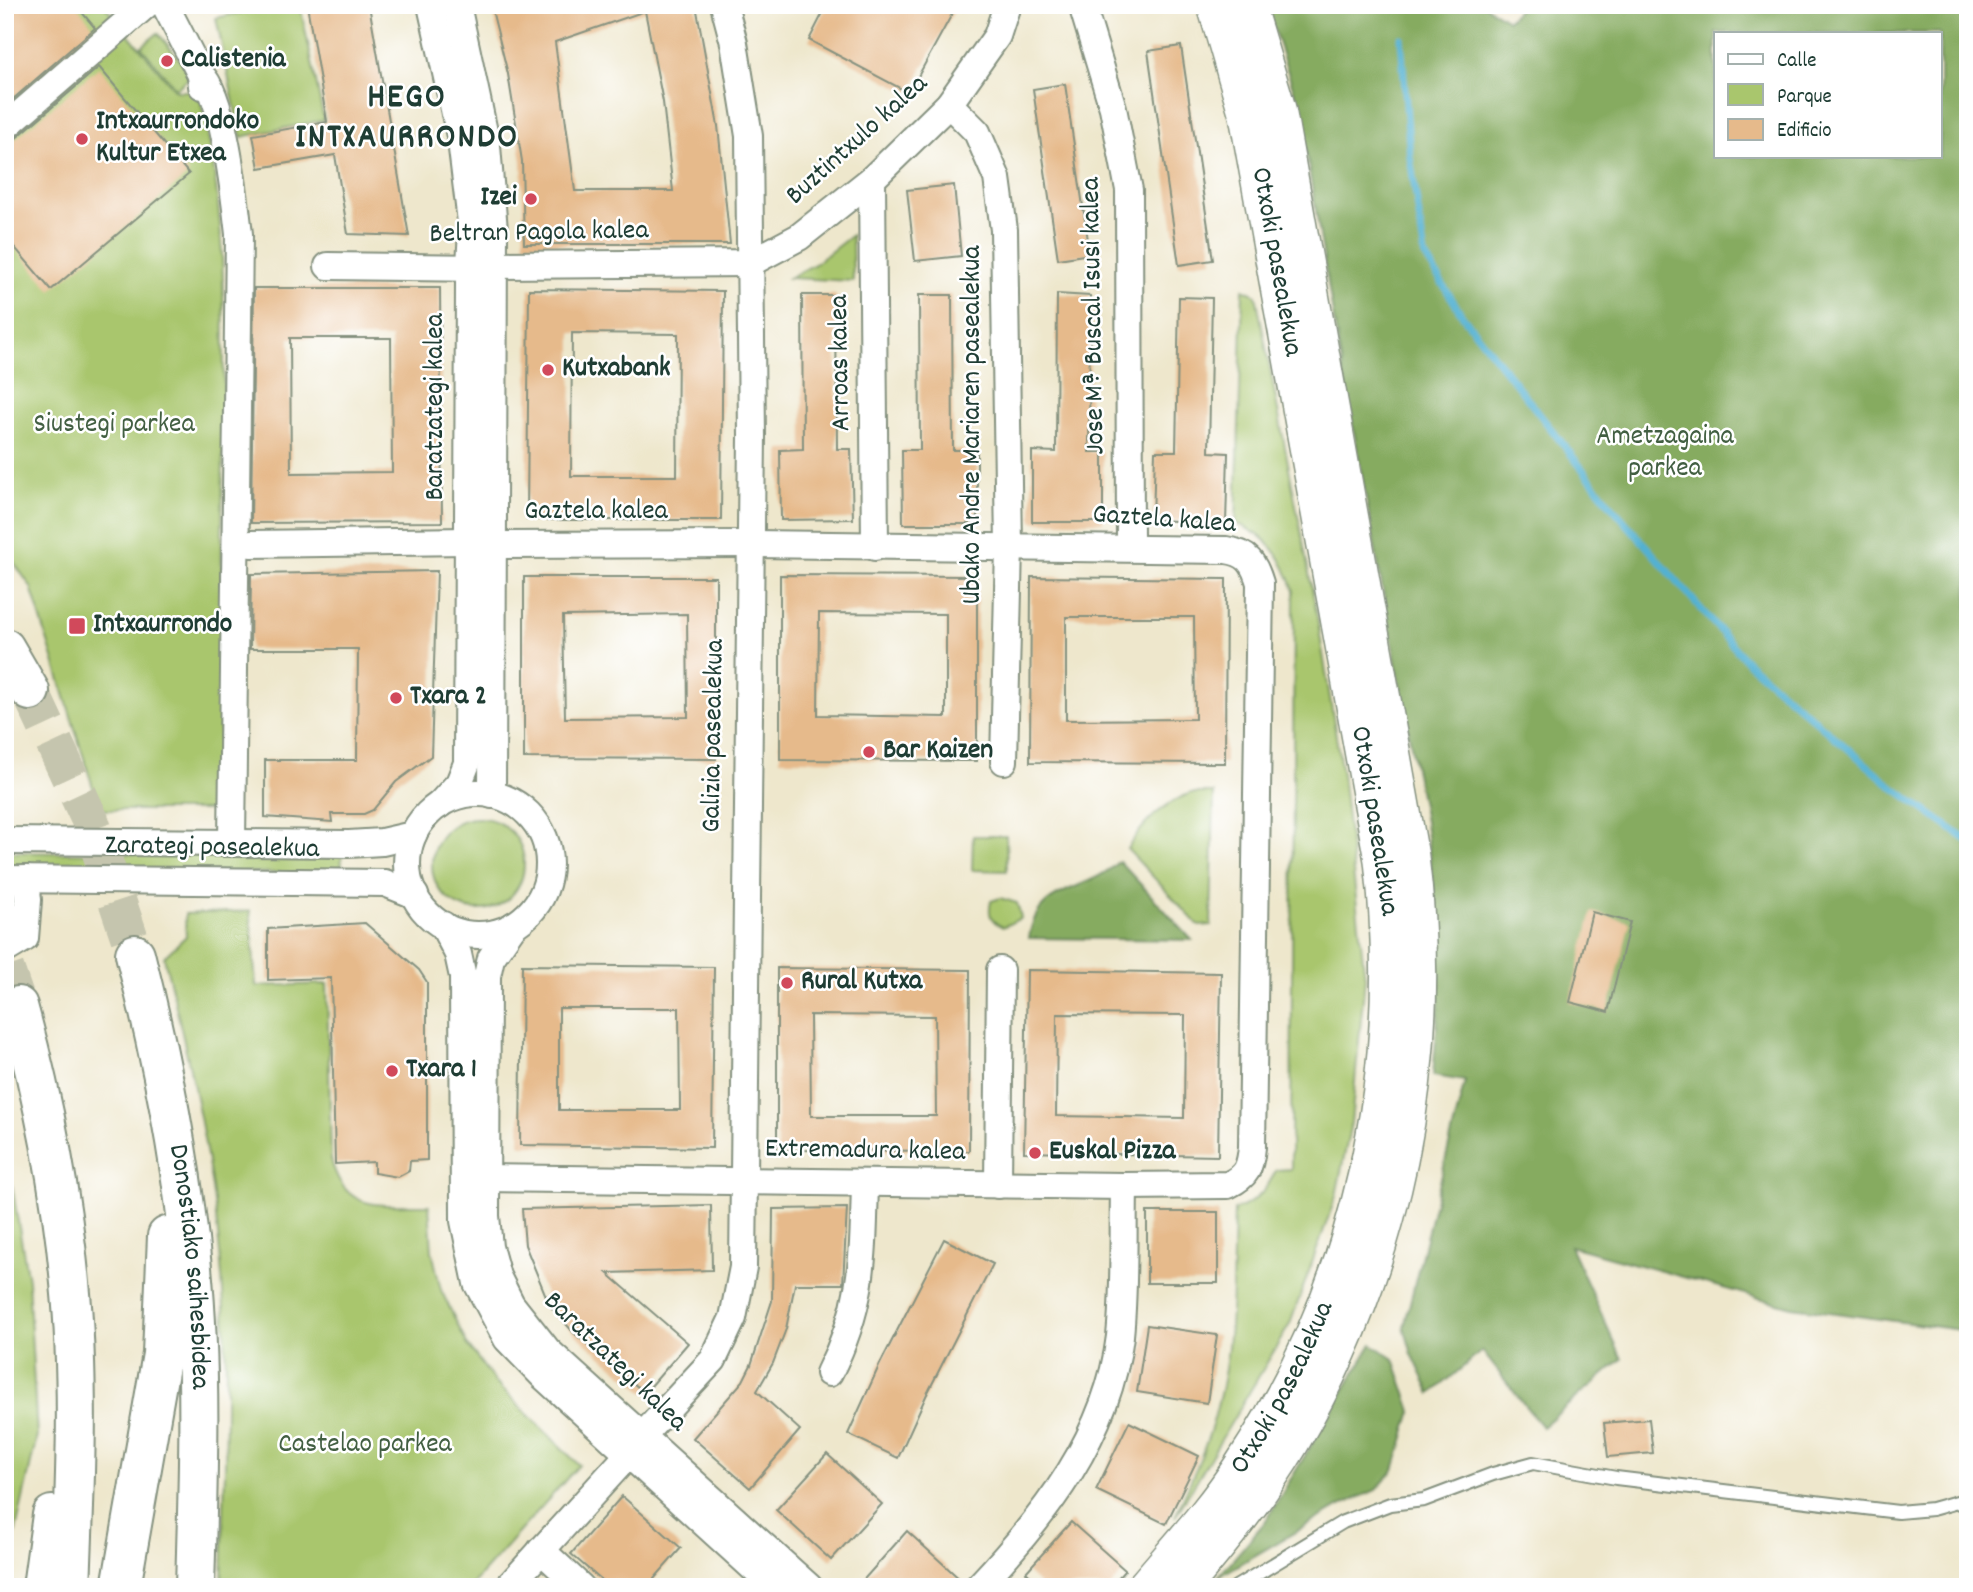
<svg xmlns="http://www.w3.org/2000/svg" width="1973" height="1592" font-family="Dekko,sans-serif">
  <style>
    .green { fill: #a9c66d; stroke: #648250; stroke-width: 2 }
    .forest { fill: #86ab60; stroke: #52744a; stroke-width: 2; fill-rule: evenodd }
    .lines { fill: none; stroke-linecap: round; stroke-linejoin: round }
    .stream { stroke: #53b1d1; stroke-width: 7 }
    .building { fill: #e6ba8b; fill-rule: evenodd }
    .highway-tunnel { stroke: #c5c5ae; stroke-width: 38; stroke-dasharray: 38 19; stroke-linecap: butt }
    .lane-casing { stroke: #869280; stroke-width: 16 }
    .street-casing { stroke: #869280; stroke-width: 30 }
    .secondary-casing { stroke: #869280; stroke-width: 40 }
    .highway-casing { stroke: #869280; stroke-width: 42 }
    .lane { stroke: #fff; stroke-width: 12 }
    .street { stroke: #fff; stroke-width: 26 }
    .secondary { stroke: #fff; stroke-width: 37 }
    .highway { stroke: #fff; stroke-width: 38 }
    .poi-dot { fill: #d1495b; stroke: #fff; stroke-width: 2.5 }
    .labels { text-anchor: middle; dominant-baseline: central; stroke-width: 5; stroke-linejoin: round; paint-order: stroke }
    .poi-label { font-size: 28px; font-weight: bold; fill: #1f3d34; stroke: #fff; text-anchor: start }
    .street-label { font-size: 28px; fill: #1f3d34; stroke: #fff }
    .park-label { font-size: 28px; fill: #425f42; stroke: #fff }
    .district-label { font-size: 35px; font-weight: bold; letter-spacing: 2px; fill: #1f3d34; stroke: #fff }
  </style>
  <rect width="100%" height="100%" fill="#fff"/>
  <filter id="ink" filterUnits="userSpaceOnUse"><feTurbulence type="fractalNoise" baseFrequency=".0143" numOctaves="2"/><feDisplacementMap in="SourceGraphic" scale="14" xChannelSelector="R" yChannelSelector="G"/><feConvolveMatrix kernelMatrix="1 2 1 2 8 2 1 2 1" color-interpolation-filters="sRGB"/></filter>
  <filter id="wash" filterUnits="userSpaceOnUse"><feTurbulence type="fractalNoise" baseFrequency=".00686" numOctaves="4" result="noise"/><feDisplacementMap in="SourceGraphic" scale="28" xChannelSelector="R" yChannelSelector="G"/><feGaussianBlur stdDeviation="1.57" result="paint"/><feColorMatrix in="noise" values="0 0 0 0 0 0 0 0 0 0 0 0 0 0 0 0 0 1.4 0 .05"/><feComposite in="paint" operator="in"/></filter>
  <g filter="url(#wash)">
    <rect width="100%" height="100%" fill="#eee7cc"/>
    <!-- green -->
    <g class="green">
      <path d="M5 5H104L176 91H198C229 207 224 325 223 444 222 566 221 688 219 810H100L31 587 5 550Z"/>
      <polygon points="275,5 300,5 324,120 241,137 216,18"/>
      <polygon points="158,33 192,75 176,89 141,47"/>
      <polygon points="852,235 853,281 789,278 815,264"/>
      <path d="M1243 289 1256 295 1316 610 1342 774 1365 978 1351 1123 1336 1196 1290 1324 1175 1517C1190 1481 1208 1446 1217 1407 1234 1344 1232 1276 1234 1210 1256 1202 1266 1192 1276 1170L1291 1169 1294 591C1283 557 1270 537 1236 523Z"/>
      <path d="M1191 793H1214L1211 925 1199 926 1127 849C1144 822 1161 805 1191 793Z"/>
      <circle cx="478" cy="864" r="46"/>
      <polygon points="973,836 1006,836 1007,871 972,870"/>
      <polygon points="341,849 342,868 353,868 353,874 5,869 5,852 314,857"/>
      <path d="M1000 898 1017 903 1021 918 1003 927C990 921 988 914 991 901Z"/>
      <path d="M250 911 256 986 327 984 331 1159C345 1215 383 1204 429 1205L432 1251 441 1290 467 1344 495 1382 579 1465 470 1587H222C224 1484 230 1380 222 1277 214 1168 190 1063 164 957L186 936 185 914Z"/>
      <polygon points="5,1145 28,1280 37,1436 5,1579"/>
    </g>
    <!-- forest -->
    <g class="forest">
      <path d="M1266 5H1484L1508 20 1523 5H1968V1331L1792 1307 1570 1246 1622 1359 1542 1427 1482 1351 1431 1394 1412 1354 1404 1327 1465 1081 1433 1076 1439 1001 1437 911 1425 822 1338 344 1298 103ZM1716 33H1940V156H1716Z"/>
      <path d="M1119 861 1192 940 1029 938C1037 882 1086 895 1119 861Z"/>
      <polygon points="1372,1344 1394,1359 1412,1411 1394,1470 1376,1490 1340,1506 1218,1577 1265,1522"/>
    </g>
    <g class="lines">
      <!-- stream -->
      <polyline class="stream" points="1401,38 1410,157 1425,256 1464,318 1613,508 1748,663 1894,788 1968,841"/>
    </g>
    <g id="blocks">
      <!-- building -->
      <g class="building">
        <polygon points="5,5 76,5 95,28 5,106"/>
        <polygon points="307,5 369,5 409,236 348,234 335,155 259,168 253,135 327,122"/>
        <path d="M507 5H696L718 126 730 244H524L522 161 508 74 492 10ZM645 11 663 102 673 191H575L555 42Z"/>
        <polygon points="827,5 957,5 909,93 809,40"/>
        <polygon points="1181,46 1213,260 1179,265 1148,51"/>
        <polygon points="99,67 189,174 51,290 5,236 5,142 15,139"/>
        <polygon points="1065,84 1090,254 1058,259 1033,89"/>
        <polygon points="954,185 961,256 915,261 907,190"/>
        <path d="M254 288H440L442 522 251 523ZM290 338H391L392 472 291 473Z"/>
        <path d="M529 289 723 291 721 520H527ZM572 333 678 334 677 476H571Z"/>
        <polygon points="1057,294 1090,296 1089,452 1103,452 1103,522 1032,522 1032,451 1056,452"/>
        <polygon points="802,295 836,295 837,449 851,449 853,519 781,520 780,450 803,449"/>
        <polygon points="919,295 952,295 953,450 977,450 977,524 903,524 902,450 920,450"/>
        <polygon points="1179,297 1212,298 1209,452 1228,453 1226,523 1153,520 1155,451 1176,451"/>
        <polygon points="437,571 431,756 396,782 373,810 364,814 331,814 332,822 265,817 265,760 357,760 358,649 250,649 251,574"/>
        <path d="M780 575 977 576V761L780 760ZM819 613 946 614V717L818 715Z"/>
        <path d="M524 577H716V759L524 758ZM687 614 688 717 565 718 563 616Z"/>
        <path d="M1031 577 1226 579 1225 763 1030 762ZM1066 617H1194L1195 719 1066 720Z"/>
        <polygon points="1592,912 1630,922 1608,1012 1570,1002"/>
        <polygon points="365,923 419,970 427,982 427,1160 410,1161 409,1171 398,1177 374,1173 374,1162 335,1164 331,978 268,980 268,929"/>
        <path d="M522 965 714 967 712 1148 520 1145ZM559 1008H679L680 1110H559Z"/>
        <path d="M777 968 970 970 969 1151 777 1150ZM810 1015 935 1016 936 1116H811Z"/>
        <path d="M1027 970 1221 973 1218 1156 1024 1152ZM1057 1014 1185 1015 1184 1118 1056 1116Z"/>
        <polygon points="711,1205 712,1270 607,1273 688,1343 645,1393 574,1333 550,1306 525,1245 522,1209"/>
        <polygon points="847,1208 843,1284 795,1284 786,1329 773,1363 757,1391 800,1430 750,1488 693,1438 743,1381 751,1365 772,1301 773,1209"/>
        <rect x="1147" y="1212" width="71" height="71"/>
        <polygon points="944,1239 993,1264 926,1396 898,1458 848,1434 879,1366"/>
        <polygon points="1147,1325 1217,1335 1207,1403 1137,1392"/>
        <polygon points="1649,1419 1653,1453 1608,1457 1604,1423"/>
        <polygon points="1129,1422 1199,1456 1166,1524 1096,1490"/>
        <polygon points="827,1454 882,1504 831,1560 776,1510"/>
        <polygon points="622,1496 681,1548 647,1587 609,1587 571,1554"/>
        <polygon points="1071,1522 1125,1570 1110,1587 1042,1587 1026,1572"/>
        <polygon points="907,1531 963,1582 963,1587 857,1587"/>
      </g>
    </g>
  </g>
  <g filter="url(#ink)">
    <use href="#blocks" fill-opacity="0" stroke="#869280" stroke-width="2"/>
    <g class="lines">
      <!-- highway-tunnel -->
      <g class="highway-tunnel">
        <polyline points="30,691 90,820 135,954"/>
        <polyline points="5,968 18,1006"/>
      </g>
      <defs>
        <polyline id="lane" points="1236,1587 1343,1522 1390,1504 1424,1500 1493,1474 1533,1463 1616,1478 1898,1512 1932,1509 1968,1499"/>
        <g id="street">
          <polyline points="165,5 201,75 202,86"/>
          <polyline points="431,5 461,141 472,230 469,282 467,763 459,783 439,805"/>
          <polyline points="457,5 487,146 494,230 492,795"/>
          <polyline points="1082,5 1113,108 1129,190 1130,547"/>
          <path d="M201 75C224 95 235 200 239 234L232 843"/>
          <polyline points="949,104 977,132 997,178 1004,230 1009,546 1004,761"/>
          <polyline points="5,127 146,5"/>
          <polyline points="872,179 875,547"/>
          <polyline points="328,266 483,268 494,265 750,263 799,237 872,179 949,104 997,36 1007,5"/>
          <polyline points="251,544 467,541"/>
          <circle cx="478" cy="864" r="71"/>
          <polyline points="5,841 349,844 382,842 413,835"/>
          <polyline points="5,879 385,883 415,895"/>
          <polyline points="443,925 458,954 463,977 464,1221 477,1283 507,1339 544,1377 774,1587"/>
          <polyline points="514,925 491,958 487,976 486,1216 489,1247 497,1276 511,1304 548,1351 809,1587"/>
          <polyline points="5,950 25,938 28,900 26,879"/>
          <path d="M486 1178 1124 1186 1228 1185C1247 1176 1250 1168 1252 1147L1260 583C1254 563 1248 553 1226 550L749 544 493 545"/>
          <polyline points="998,1185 1000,970"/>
          <path d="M829 1373C864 1305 863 1257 865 1183"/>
          <polyline points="642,1436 713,1360 733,1318 743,1267 752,436 749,136 734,43 724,5"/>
          <polyline points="541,1550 581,1587"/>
          <polyline points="508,1587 629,1454"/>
          <path d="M978 1587C1045 1516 1108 1436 1120 1336 1125 1287 1123 1236 1124 1186"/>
        </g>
        <g id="secondary">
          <path id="s1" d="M1146 1587C1179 1548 1214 1510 1242 1467 1361 1288 1408 1073 1383 860L1248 115 1216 5"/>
          <path d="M1182 1587C1221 1541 1259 1495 1290 1443 1395 1266 1436 1060 1410 857L1277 109 1246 5"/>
        </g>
        <g id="highway">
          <polyline points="5,648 30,691"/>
          <path id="s2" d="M135 954C161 1057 182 1161 192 1268 202 1373 198 1481 195 1587"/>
          <path d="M18 1006C43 1097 61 1189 70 1283 80 1383 75 1486 71 1587"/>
          <polyline points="42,1587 52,1515"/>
          <polyline points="121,1587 162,1354 167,1236"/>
        </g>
      </defs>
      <!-- lane casing -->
      <use href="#lane" class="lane-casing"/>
      <!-- street casing -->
      <use href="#street" class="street-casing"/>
      <!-- secondary casing -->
      <use href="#secondary" class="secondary-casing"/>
      <!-- highway casing -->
      <use href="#highway" class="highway-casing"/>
      <!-- lane -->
      <use href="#lane" class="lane"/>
      <!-- street -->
      <use href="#street" class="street"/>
      <!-- secondary -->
      <use href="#secondary" class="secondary"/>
      <!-- highway -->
      <use href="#highway" class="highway"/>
    </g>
  </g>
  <!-- markers -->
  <g class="poi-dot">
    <circle cx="167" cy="61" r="7"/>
    <circle cx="82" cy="139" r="7"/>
    <circle cx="531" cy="199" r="7"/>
    <circle cx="548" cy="370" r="7"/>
    <rect x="68" y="617" width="18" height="18" rx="3.5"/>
    <circle cx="396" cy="698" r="7"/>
    <circle cx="869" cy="752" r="7"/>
    <circle cx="787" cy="983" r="7"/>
    <circle cx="392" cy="1071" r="7"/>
    <circle cx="1035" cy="1153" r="7"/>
  </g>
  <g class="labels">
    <!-- poi labels -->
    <g class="poi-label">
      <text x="181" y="61">Calistenia</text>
      <text x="96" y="123">Intxaurrondoko<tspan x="96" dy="32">Kultur Etxea</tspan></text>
      <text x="517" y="199" text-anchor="end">Izei</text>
      <text x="562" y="370">Kutxabank</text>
      <text x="93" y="626">Intxaurrondo</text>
      <text x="410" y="698">Txara 2</text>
      <text x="883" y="752">Bar Kaizen</text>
      <text x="801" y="983">Rural Kutxa</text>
      <text x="406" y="1071">Txara 1</text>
      <text x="1049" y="1153">Euskal Pizza</text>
    </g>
    <!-- street labels -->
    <g class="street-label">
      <text transform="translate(858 141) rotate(-42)">Buztintxulo kalea</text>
      <text transform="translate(539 234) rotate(-1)">Beltran Pagola kalea</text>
      <text transform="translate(1275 262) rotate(80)">Otxoki pasealekua</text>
      <text transform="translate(1095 316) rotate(-91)">Jose Mª Buscal Isusi kalea</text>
      <text transform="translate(842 363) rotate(-91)">Arroas kalea</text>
      <text transform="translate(437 407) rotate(-90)">Baratzategi kalea</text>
      <text transform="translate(974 425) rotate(-90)">Ubako Andre Mariaren pasealekua</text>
      <text x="596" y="513">Gaztela kalea</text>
      <text transform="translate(1164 521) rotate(4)">Gaztela kalea</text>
      <text transform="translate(715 736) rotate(-89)">Galizia pasealekua</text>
      <text transform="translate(1373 821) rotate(81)">Otxoki pasealekua</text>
      <text transform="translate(212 849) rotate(1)">Zarategi pasealekua</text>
      <text transform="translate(865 1152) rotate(1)">Extremadura kalea</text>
      <text stroke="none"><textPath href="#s2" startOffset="318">Donostiako saihesbidea</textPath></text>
      <text transform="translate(614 1363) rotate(44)">Baratzategi kalea</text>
      <text stroke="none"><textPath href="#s1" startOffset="243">Otxoki pasealekua</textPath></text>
    </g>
    <!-- park labels -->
    <g class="park-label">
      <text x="114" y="426">Siustegi parkea</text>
      <text x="1665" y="438">Ametzagaina<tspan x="1665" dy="32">parkea</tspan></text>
      <text x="365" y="1446">Castelao parkea</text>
    </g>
    <!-- district labels -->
    <g class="district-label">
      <text x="407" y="99">HEGO<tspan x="407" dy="40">INTXAURRONDO</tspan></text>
    </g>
  </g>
  <!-- margin -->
  <rect width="1973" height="1592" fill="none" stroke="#fff" stroke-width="28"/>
  <!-- legend -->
  <rect x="1714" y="32" width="228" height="126" fill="#ffffff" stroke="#a5b1ae" stroke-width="2"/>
  <rect x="1728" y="54" width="35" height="10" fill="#ffffff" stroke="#a5b1ae" stroke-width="2"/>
  <text x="1777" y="66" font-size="21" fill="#1f3d34">Calle</text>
  <rect x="1728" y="84" width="35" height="21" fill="#a9c66d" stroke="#a5b1ae" stroke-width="2"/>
  <text x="1777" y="102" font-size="21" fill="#1f3d34">Parque</text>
  <rect x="1728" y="119" width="35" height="21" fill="#e6ba8b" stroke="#a5b1ae" stroke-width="2"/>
  <text x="1777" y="136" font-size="21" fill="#1f3d34">Edificio</text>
</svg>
